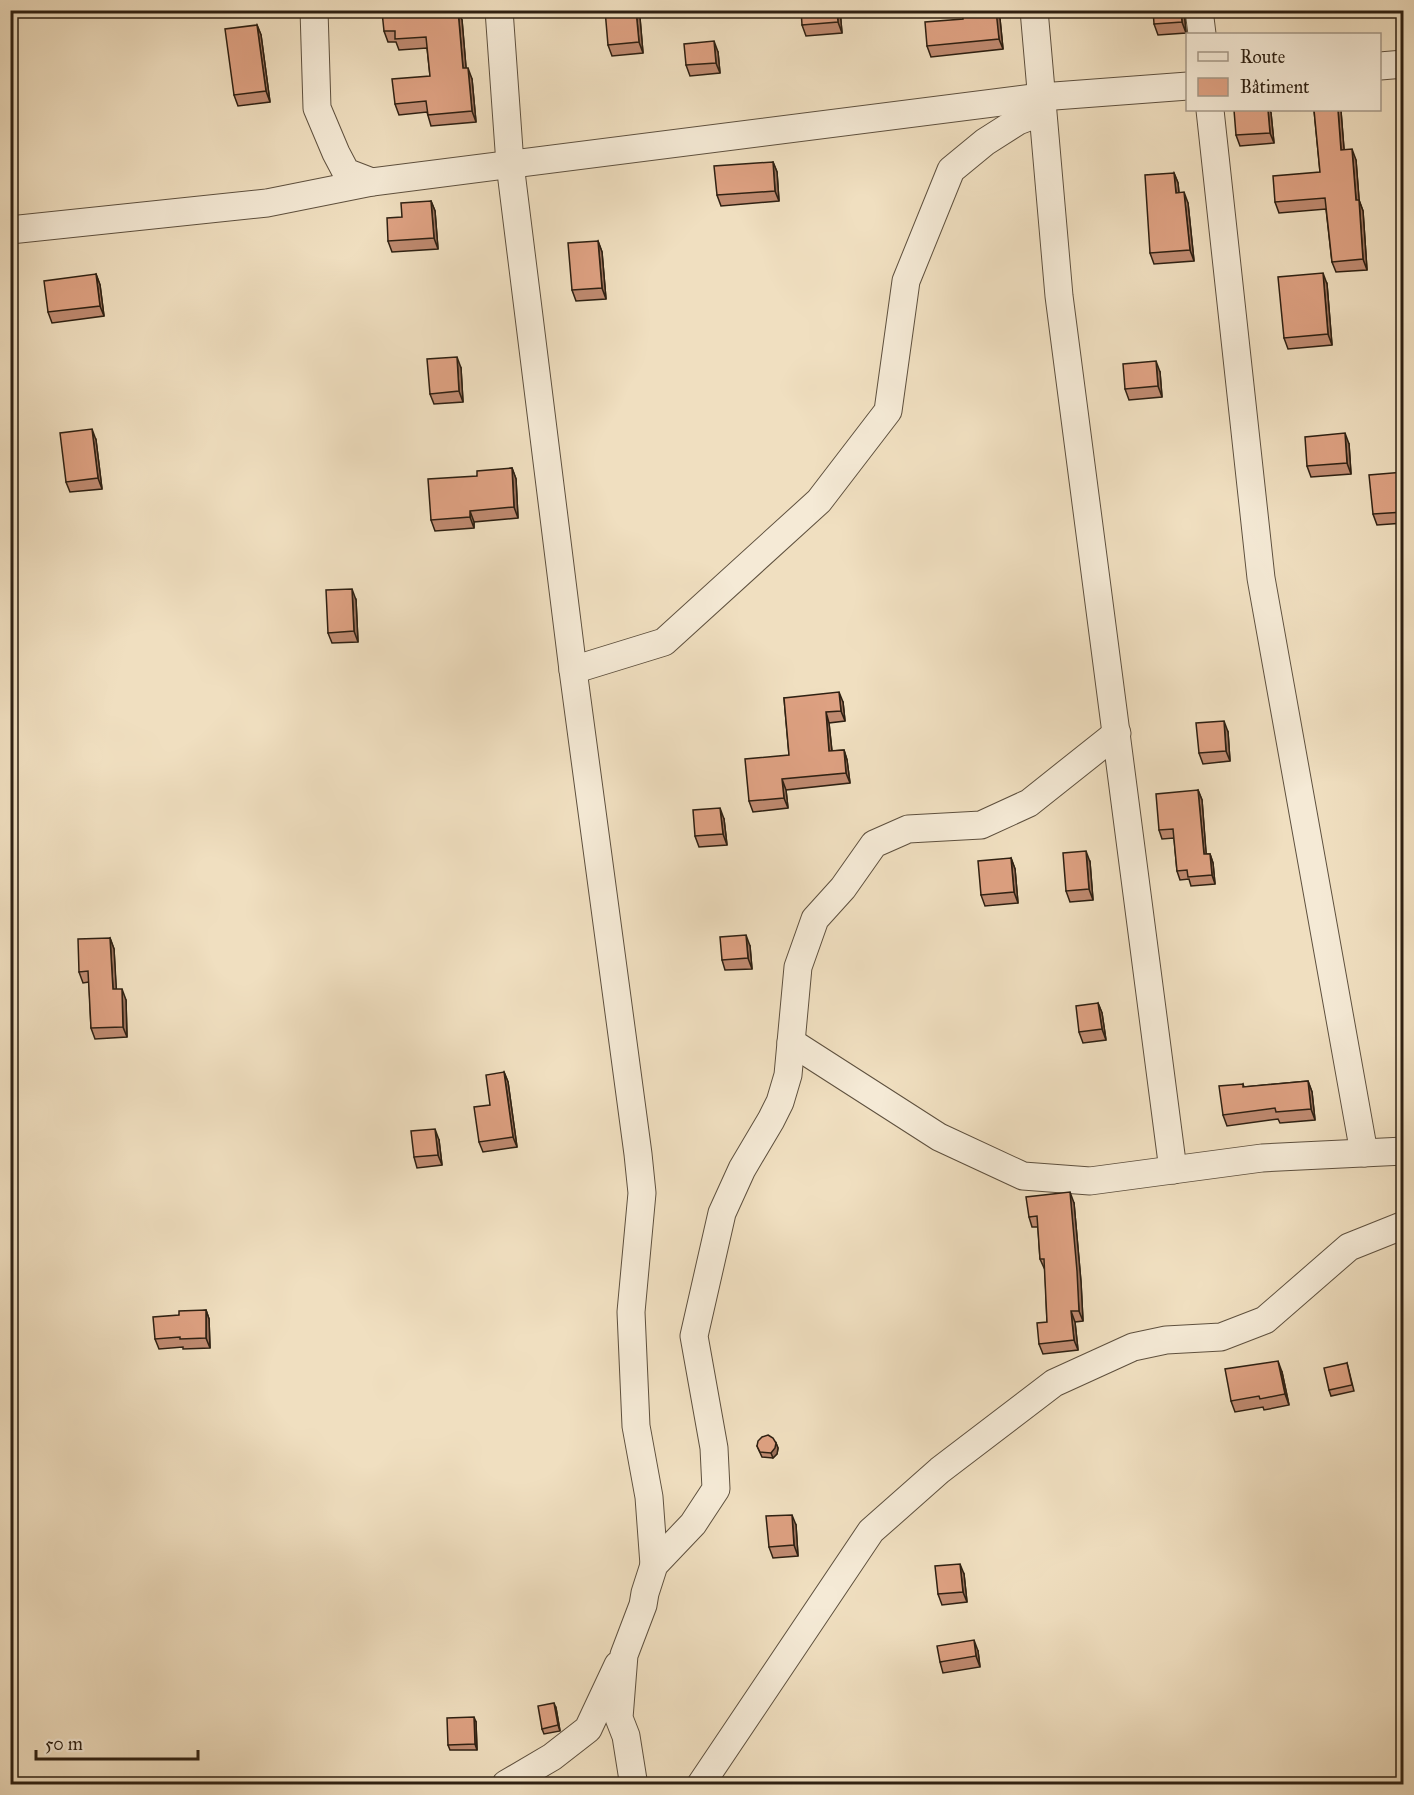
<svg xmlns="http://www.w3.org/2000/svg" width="1414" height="1795" font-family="'IM FELL Great Primer',serif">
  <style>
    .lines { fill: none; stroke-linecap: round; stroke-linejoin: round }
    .minor-casing { stroke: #5e503e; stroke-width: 29 }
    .minor { stroke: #f5ead6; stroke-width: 27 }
    .wall { fill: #bf8a70; stroke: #2e2012; stroke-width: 1.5 }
    .shaded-wall { fill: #9b715b; stroke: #2e2012; stroke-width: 1.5 }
    .building { fill: #dea182; stroke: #2e2012; stroke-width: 1.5 }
  </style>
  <rect width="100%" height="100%" fill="#f0dfc0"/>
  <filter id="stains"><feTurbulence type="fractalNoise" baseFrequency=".00333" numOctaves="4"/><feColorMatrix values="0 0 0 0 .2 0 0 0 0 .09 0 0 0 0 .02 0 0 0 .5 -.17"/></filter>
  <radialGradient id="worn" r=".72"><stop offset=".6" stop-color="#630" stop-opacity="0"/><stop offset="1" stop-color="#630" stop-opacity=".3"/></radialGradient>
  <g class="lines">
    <defs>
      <g id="minor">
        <polyline points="314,10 317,108 336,153 346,172 372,182"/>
        <polyline points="499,10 510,164 573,670 638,1154 642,1193 631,1312 636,1426 649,1497 654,1565"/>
        <polyline points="1034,10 1059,296 1173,1170"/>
        <polyline points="1199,10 1202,34"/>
        <polyline points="1380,66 1404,64"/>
        <polyline points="1210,110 1261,578 1364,1153"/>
        <polyline points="10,230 267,203 372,182 1041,97 1188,86"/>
        <polyline points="573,670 664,642 819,501 888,411 906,281 951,170 985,142 1018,121 1042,112"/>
        <polyline points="791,1042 939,1137 1023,1176 1090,1181 1262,1158 1404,1151"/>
        <polyline points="506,1784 552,1757 588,1729 618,1665"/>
        <polyline points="631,1784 633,1780 626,1736 619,1718 624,1655 643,1605 645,1593 654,1565 693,1524 716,1489 714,1448 694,1336 722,1213 742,1169 771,1120 780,1102 788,1075 798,967 815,919 843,888 874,844 908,829 981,825 1029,803 1117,733"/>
        <polyline points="701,1784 871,1531 940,1470 1054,1383 1133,1347 1166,1340 1221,1337 1265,1320 1349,1247 1404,1225"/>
      </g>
    </defs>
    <!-- minor casing -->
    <use href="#minor" class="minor-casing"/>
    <!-- minor -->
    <use href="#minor" class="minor"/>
  </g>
  <!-- wall -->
  <g class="wall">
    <polygon points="840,10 842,33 806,36 802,25"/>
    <polygon points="963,10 997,10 1000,19 1003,49 931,57 927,46 963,19"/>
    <polygon points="1184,10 1186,33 1158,35 1154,24"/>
    <polygon points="419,12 462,20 466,68 472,79 476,122 431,126 427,112 399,115 395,104 430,76 427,48 399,50 396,42 388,42 384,31"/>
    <polygon points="640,18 643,53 612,56 608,45"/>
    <polygon points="257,25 261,35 270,102 238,106 234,95"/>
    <polygon points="718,52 720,73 690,76 686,65"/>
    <polygon points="1314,110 1341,110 1341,111 1344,150 1356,160 1359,200 1363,211 1367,270 1336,272 1332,262 1326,209 1279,213 1275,202 1320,172"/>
    <polygon points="1271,113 1274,143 1240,146 1236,135"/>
    <polygon points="773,162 777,172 779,201 721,206 717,195"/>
    <polygon points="1174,173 1178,183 1179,193 1188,203 1194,261 1154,264 1150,253"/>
    <polygon points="431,201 435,211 438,249 392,252 388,241 402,217"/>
    <polygon points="598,241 602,252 606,299 576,301 572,290"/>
    <polygon points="96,274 100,285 104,316 52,323 48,312"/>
    <polygon points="1327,284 1332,345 1288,349 1284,338"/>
    <polygon points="461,368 463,402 434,404 430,394"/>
    <polygon points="1160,372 1162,397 1129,400 1125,389"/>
    <polygon points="96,440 102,489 70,492 66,482"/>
    <polygon points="1349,444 1351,474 1311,477 1307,466"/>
    <polygon points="512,468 516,479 518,518 474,522 474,528 435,531 431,520 477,476"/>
    <polygon points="1404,472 1404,523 1377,525 1373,514"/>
    <polygon points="356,600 358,642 332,643 328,633"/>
    <polygon points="784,698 843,702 845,721 829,723 832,751 844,750 847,760 850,783 786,790 788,808 753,812 749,801 789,755"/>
    <polygon points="1228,732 1230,761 1203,764 1199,753"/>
    <polygon points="1198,790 1202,800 1206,854 1210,854 1213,863 1215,884 1191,886 1189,879 1180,880 1177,871 1174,838 1162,839 1159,830"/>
    <polygon points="724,819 727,845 699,847 695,836"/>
    <polygon points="1011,858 1015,869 1018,903 985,906 981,895"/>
    <polygon points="1090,862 1093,900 1070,902 1066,891"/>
    <polygon points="110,938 114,949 116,989 126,1000 127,1037 95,1039 91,1028 89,982 83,983 79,972"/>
    <polygon points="750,946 752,969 725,970 722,960"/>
    <polygon points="1098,1003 1102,1013 1106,1040 1083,1043 1079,1032"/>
    <polygon points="504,1072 508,1082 517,1147 483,1152 479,1142 490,1105"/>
    <polygon points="1308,1081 1312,1092 1315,1120 1280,1123 1278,1119 1227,1126 1223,1115 1243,1084 1244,1087"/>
    <polygon points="439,1140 442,1165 417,1168 414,1157"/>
    <polygon points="1074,1203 1081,1282 1083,1321 1075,1322 1078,1350 1043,1354 1039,1344 1047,1322 1045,1270 1040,1259 1038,1227 1032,1227 1029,1217"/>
    <polygon points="206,1310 209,1319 210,1348 183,1349 183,1347 159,1349 155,1339 179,1315"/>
    <polygon points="1347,1363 1354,1391 1331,1396 1329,1390"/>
    <polygon points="1282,1372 1289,1405 1264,1410 1263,1407 1235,1412 1231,1401"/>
    <polygon points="776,1443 778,1448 777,1454 773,1458 762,1457 757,1446"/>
    <polygon points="796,1525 798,1556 773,1558 769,1547"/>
    <polygon points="964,1574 967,1602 942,1605 938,1594"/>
    <polygon points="978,1651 980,1667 943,1673 940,1662"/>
    <polygon points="556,1708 560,1731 544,1734 542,1729"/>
    <polygon points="476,1722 477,1750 450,1750 448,1745"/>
  </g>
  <!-- shaded-wall -->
  <g class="shaded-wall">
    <polygon points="458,10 462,20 467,79 463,68"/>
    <polygon points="636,10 637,10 640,18 643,53 639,42"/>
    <polygon points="837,10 840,10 842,33 838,22"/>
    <polygon points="994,10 997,10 1000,19 1003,49 999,39"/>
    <polygon points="1181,10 1184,10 1186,33 1182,22"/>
    <polygon points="257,25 261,35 270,102 266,91"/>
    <polygon points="714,41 718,52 720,73 716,63"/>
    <polygon points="468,68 472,79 476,122 472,111"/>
    <polygon points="1268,110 1270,110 1271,113 1274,143 1270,133"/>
    <polygon points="1338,110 1341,110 1341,111 1345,161 1341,150"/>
    <polygon points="1352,149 1356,160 1360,211 1356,200"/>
    <polygon points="773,162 777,172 779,201 775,191"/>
    <polygon points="1174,173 1178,183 1180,204 1176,193"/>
    <polygon points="1184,192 1188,203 1194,261 1190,250"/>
    <polygon points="1359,200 1363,211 1367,270 1363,259"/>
    <polygon points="431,201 435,211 438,249 434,238"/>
    <polygon points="598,241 602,252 606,299 602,288"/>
    <polygon points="1323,273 1327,284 1332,345 1328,334"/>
    <polygon points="96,274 100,285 104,316 100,306"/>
    <polygon points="457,357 461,368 463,402 459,391"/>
    <polygon points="1156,361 1160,372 1162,397 1158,386"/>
    <polygon points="92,429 96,440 102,489 98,478"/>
    <polygon points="1345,433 1349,444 1351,474 1347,463"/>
    <polygon points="512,468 516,479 518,518 514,507"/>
    <polygon points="470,511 474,522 474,528 470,517"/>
    <polygon points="352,589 356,600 358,642 354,631"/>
    <polygon points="839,692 843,702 845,721 841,711"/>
    <polygon points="826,712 829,723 833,762 829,751"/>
    <polygon points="1224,721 1228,732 1230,761 1226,751"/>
    <polygon points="844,750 847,760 850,783 846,773"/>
    <polygon points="782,779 786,790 788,808 784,798"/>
    <polygon points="1198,790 1202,800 1207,864 1204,854"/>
    <polygon points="720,808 724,819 727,845 723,834"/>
    <polygon points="1086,851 1090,862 1093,900 1089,889"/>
    <polygon points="1210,854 1213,863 1215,884 1212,875"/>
    <polygon points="1011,858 1015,869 1018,903 1014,892"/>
    <polygon points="746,935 750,946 752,969 748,958"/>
    <polygon points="110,938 114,949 117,1000 113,989"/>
    <polygon points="122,989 126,1000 127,1037 123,1027"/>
    <polygon points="1098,1003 1102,1013 1106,1040 1102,1029"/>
    <polygon points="504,1072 508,1082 517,1147 513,1137"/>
    <polygon points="1308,1081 1312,1092 1315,1120 1311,1109"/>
    <polygon points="435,1129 439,1140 442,1165 438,1155"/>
    <polygon points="1070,1192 1074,1203 1081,1282 1083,1321 1079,1311"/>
    <polygon points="206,1310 209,1319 210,1348 206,1338"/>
    <polygon points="1071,1311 1075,1322 1078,1350 1074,1340"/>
    <polygon points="1278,1361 1282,1372 1289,1405 1285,1394"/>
    <polygon points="776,1443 778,1448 777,1454 773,1458 771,1453"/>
    <polygon points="792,1515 796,1525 798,1556 794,1545"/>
    <polygon points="960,1564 964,1574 967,1602 963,1592"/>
    <polygon points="974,1640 978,1651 980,1667 976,1656"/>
    <polygon points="554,1703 556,1708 560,1731 558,1725"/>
    <polygon points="474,1717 476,1722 477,1750 475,1744"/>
  </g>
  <!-- building -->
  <g class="building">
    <polygon points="404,10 418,10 418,12 438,10 458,10 463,68 468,68 472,111 428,115 426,101 395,104 392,79 430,76 426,37 395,39 395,31 384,31 382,12"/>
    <polygon points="605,10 636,10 639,42 608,45"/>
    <polygon points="801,10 837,10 838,22 802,25"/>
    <polygon points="963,10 996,10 999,39 927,46 925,22 963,19"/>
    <polygon points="1153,10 1181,10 1182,22 1154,24"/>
    <polygon points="257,25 266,91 234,95 225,29"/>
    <polygon points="714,41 716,63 686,65 684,44"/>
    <polygon points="1234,110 1268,110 1270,133 1236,135"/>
    <polygon points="1314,110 1338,110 1341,150 1352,149 1356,200 1359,200 1363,259 1332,262 1325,198 1275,202 1273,176 1320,172"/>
    <polygon points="773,162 775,191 717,195 714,166"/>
    <polygon points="1174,173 1176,193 1184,192 1190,250 1150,253 1145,175"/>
    <polygon points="431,201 434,238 388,241 387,218 402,217 401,203"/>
    <polygon points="598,241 602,288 572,290 568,243"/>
    <polygon points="1323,273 1328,334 1284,338 1278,277"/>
    <polygon points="96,274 100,306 48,312 44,281"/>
    <polygon points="457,357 459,391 430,394 427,359"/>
    <polygon points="1156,361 1158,386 1125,389 1123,364"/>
    <polygon points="92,429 98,478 66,482 60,433"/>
    <polygon points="1345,433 1347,463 1307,466 1305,437"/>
    <polygon points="512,468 514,507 470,511 470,517 431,520 428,479 477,476 477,471"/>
    <polygon points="1404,472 1404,512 1373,514 1369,475"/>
    <polygon points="352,589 354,631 328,633 326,590"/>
    <polygon points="839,692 841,711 826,712 829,751 844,750 846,773 782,779 784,798 749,801 745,759 789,755 784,698"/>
    <polygon points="1224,721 1226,751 1199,753 1196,723"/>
    <polygon points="1198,790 1204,854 1210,854 1212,875 1188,877 1187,870 1177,871 1173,829 1159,830 1156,794"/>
    <polygon points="720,808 723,834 695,836 693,810"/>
    <polygon points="1086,851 1089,889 1066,891 1063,853"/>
    <polygon points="1011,858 1014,892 981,895 978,861"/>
    <polygon points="746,935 748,958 722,960 720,937"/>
    <polygon points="110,938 113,989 122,989 123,1027 91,1028 88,971 79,972 78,939"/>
    <polygon points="1098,1003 1102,1029 1079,1032 1076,1006"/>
    <polygon points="504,1072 513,1137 479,1142 474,1107 490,1105 486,1075"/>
    <polygon points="1308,1081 1311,1109 1276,1112 1275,1108 1223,1115 1219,1086 1243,1084 1243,1087"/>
    <polygon points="435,1129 438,1155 414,1157 411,1131"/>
    <polygon points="1070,1192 1077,1271 1079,1311 1071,1311 1074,1340 1039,1344 1037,1323 1047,1322 1044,1259 1040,1259 1037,1216 1029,1217 1026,1197"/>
    <polygon points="206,1310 206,1338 180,1339 180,1337 155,1339 153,1317 179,1315 179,1311"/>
    <polygon points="1278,1361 1285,1394 1260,1399 1259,1396 1231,1401 1225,1369"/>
    <polygon points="1347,1363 1352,1385 1329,1390 1324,1368"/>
    <polygon points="768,1435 773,1438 776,1443 775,1448 771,1453 760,1452 757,1446 758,1441 762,1437"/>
    <polygon points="792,1515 794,1545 769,1547 766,1516"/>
    <polygon points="960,1564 963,1592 938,1594 935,1566"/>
    <polygon points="974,1640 976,1656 940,1662 937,1646"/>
    <polygon points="554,1703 558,1725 542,1729 538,1706"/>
    <polygon points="474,1717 475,1744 448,1745 447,1718"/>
  </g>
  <!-- margin -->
  <rect width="1414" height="1795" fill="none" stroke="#f0dfc0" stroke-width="36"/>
  <rect x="12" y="12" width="1390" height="1771" fill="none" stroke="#2e2012" stroke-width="3"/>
  <rect x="18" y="18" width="1378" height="1759" fill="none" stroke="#2e2012" stroke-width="1.5"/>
  <!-- legend -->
  <rect x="1186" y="33" width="195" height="78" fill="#f5ead6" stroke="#a59988" stroke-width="1.5"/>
  <rect x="1198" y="52" width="30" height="9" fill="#f5ead6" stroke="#a59988" stroke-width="1.5"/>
  <text x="1240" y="63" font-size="18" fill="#2e2012">Route</text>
  <rect x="1198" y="78" width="30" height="18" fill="#dea182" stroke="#a59988" stroke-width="1.5"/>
  <text x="1240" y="93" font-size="18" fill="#2e2012">Bâtiment</text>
  <!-- scale -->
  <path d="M36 1750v9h162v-9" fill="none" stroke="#2e2012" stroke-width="3"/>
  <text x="45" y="1750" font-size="18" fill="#2e2012" stroke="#f5ead6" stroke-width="4.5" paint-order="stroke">50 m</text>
  <rect width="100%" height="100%" filter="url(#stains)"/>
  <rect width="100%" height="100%" fill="url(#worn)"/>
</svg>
